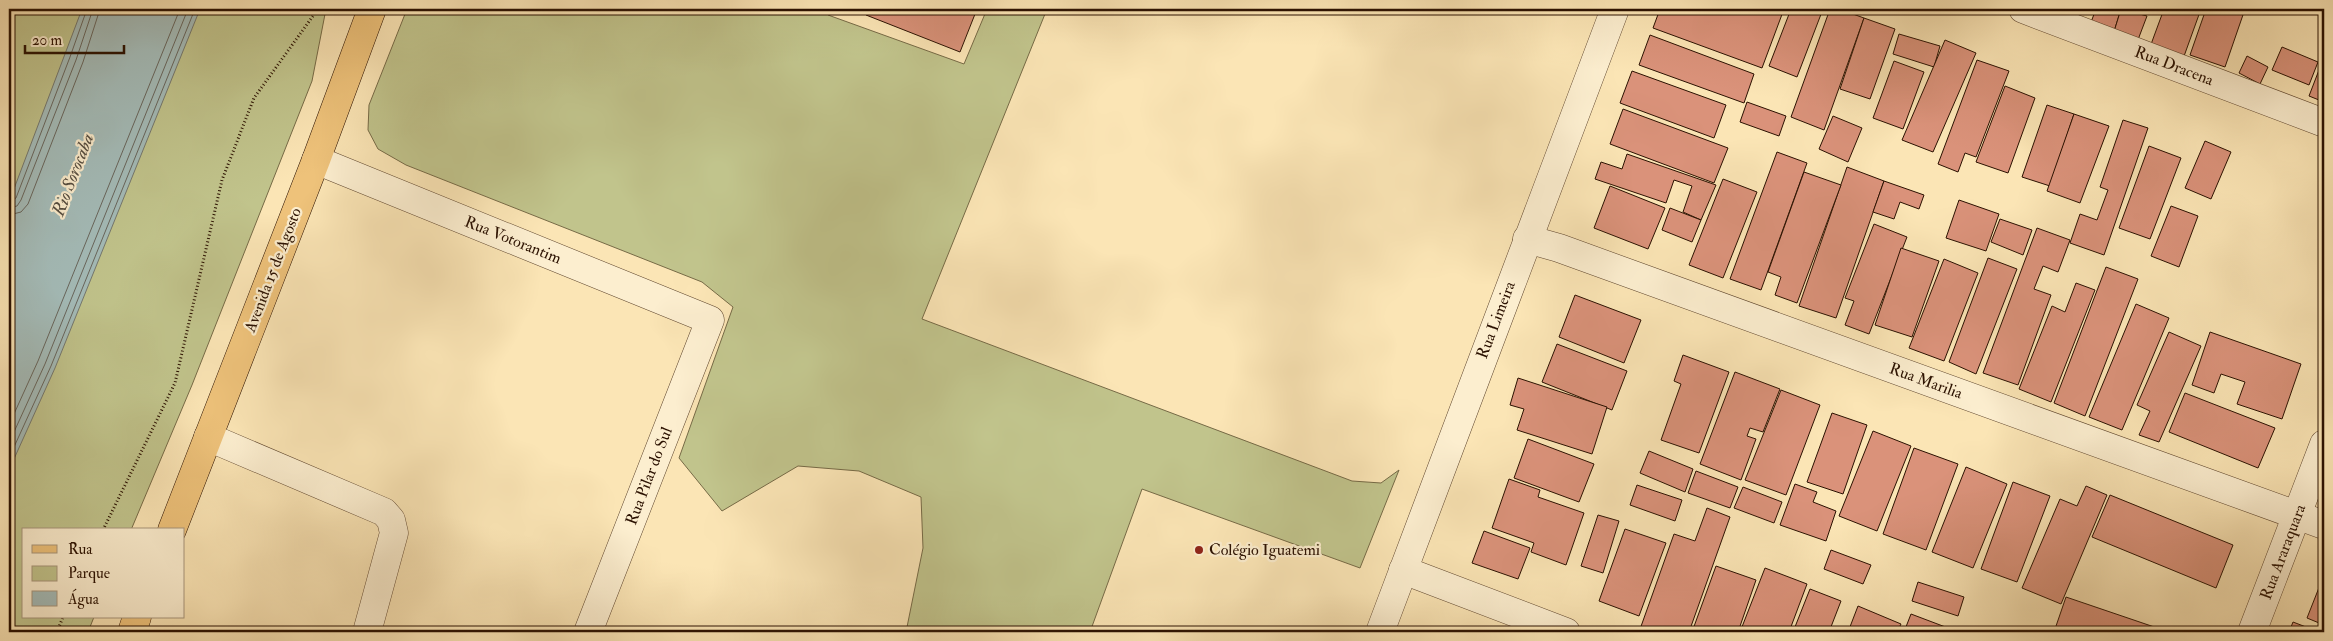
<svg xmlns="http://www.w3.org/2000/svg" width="2333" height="641" font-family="'IM FELL Double Pica',serif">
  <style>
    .green { fill: #c1c48c; stroke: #766a46 }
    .water { fill: #a4bcb9; stroke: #74786f }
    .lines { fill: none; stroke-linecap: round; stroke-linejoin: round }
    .shore { stroke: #68665d; stroke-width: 1 }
    .building { fill: #da927a; stroke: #2b1101 }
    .minor-casing { stroke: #5f462e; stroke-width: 29 }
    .major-casing { stroke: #2b1101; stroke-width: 29 }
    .path { stroke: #2b1101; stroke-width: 3; stroke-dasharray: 1 2.5; stroke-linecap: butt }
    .minor { stroke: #fceecf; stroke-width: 28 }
    .major { stroke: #eec27a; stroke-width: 28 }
    .poi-dot { fill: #8f2418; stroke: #fceecf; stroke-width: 2 }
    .labels { text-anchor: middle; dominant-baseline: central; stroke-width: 4.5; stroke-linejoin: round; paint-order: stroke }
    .street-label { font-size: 16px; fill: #2b1101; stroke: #fceecf }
    .poi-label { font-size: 16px; fill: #2b1101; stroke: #fceecf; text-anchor: start }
    .water-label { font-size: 18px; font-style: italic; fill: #554d41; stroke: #fceecf }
  </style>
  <rect width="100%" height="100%" fill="#fbe5b5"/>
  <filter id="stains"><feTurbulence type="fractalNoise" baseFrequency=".004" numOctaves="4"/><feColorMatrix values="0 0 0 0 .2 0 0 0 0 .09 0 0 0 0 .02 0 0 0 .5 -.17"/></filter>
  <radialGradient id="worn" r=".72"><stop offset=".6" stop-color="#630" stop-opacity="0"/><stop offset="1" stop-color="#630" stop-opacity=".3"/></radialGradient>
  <!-- green -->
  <g class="green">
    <polygon points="9,9 326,9 312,81 192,385 131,530 24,530 24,617 94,617 88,632 9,632"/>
    <polygon points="407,9 830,9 828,15 964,64 987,9 1047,9 922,319 1352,481 1381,483 1399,470 1360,568 1142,489 1090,632 906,632 923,548 921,497 859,471 798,466 722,511 679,458 733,307 702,282 406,165 378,149 368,130 369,105"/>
  </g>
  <!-- water -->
  <polygon class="water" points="82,9 200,9 55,368 9,470 9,202"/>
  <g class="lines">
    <!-- shore -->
    <g class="shore">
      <polyline points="9,202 16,198 70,57 87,9"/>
      <polyline points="9,208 17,206 21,200 76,60 93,9"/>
      <polyline points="9,215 21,212 28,204 83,62 100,9"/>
      <polyline points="9,425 38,361 180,9"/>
      <polyline points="9,443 45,364 188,9"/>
      <polyline points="9,458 51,366 195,9"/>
    </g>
  </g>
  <!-- building -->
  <g class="building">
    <polygon points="869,9 977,9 960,52 866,15"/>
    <polygon points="1660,9 1784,9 1762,68 1653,28"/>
    <polygon points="1791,9 1823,9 1797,77 1769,66"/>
    <polygon points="1830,9 1839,9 1864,18 1824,130 1791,117"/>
    <polygon points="2096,9 2121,9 2112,38 2088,30"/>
    <polygon points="2121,9 2147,16 2136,45 2112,38"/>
    <polygon points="2164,9 2201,9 2183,59 2150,47"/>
    <polygon points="2206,9 2245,9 2225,67 2190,55"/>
    <polygon points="1864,18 1895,29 1870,99 1840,89"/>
    <polygon points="1899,34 1940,46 1934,67 1893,54"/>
    <polygon points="1650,35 1754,74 1744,103 1639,65"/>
    <polygon points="1945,40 1976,53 1933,152 1902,140"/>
    <polygon points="2282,47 2318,62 2309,85 2272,70"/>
    <polygon points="2247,56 2268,67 2260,84 2239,73"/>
    <polygon points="2324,57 2324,102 2309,96"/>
    <polygon points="1977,60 2009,71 1976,157 1965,153 1958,172 1938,164"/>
    <polygon points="1894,61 1924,72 1903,129 1873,118"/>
    <polygon points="1632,71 1726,105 1714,138 1620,103"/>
    <polygon points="2005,86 2035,98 2008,173 1976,162"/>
    <polygon points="1747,102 1786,116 1779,136 1740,122"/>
    <polygon points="2047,105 2074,114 2050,186 2022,177"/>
    <polygon points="1623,109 1728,148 1714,183 1610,144"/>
    <polygon points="2074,114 2109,126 2080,203 2047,191"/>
    <polygon points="1833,116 1862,128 1848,162 1819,149"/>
    <polygon points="2123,120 2148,128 2104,255 2070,243 2080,214 2097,220 2108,190 2100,187"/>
    <polygon points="2205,141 2231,152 2211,199 2185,188"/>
    <polygon points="2149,146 2181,158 2150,239 2119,228"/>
    <polygon points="1777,152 1807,163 1761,290 1730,279"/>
    <polygon points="1627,154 1716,185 1701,220 1683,212 1692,186 1674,180 1666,203 1595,179 1601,162 1622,169"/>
    <polygon points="1847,167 1884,181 1836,318 1799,306"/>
    <polygon points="1804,172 1841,185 1797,303 1775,295 1781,277 1768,272"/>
    <polygon points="1723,179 1757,192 1723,278 1689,265"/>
    <polygon points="1884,181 1924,195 1919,209 1900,202 1894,219 1873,212"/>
    <polygon points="1610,186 1665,208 1648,249 1594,228"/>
    <polygon points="1959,200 1999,214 1986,251 1946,238"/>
    <polygon points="2171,206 2198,216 2179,267 2151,256"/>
    <polygon points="1670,208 1701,220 1692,242 1662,230"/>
    <polygon points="2000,219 2032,230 2023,255 1991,242"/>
    <polygon points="1874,224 1907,237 1869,334 1845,325 1854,301 1845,298"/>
    <polygon points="2037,228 2070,240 2058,272 2043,266 2034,289 2051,295 2018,385 1983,373"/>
    <polygon points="1901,248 1939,261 1912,337 1875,325"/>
    <polygon points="1988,258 2017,269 1976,374 1949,362"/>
    <polygon points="1944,259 1978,273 1944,361 1909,348"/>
    <polygon points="2106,267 2138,279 2085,416 2054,403"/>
    <polygon points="2076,283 2095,290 2051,402 2019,389 2052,306 2065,312"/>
    <polygon points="1575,295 1641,320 1624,363 1559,337"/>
    <polygon points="2136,304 2169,318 2122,430 2089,417"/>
    <polygon points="2169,332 2201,346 2159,442 2139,435 2150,411 2137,405"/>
    <polygon points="2210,332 2301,364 2282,419 2237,404 2245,382 2221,374 2214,393 2192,385"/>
    <polygon points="1557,344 1627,371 1612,410 1542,382"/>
    <polygon points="1683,355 1729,372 1699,453 1661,440 1681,384 1674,381"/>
    <polygon points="1735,372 1780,389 1763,432 1750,428 1747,436 1756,439 1741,480 1700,464"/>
    <polygon points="1518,378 1607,407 1592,454 1517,430 1524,409 1510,405"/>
    <polygon points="1781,390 1820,405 1786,495 1745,480"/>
    <polygon points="2185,393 2275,428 2258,468 2169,432"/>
    <polygon points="1832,413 1867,425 1843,494 1807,482"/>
    <polygon points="1873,431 1911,446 1877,531 1839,516"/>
    <polygon points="1528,439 1594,464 1579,502 1514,478"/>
    <polygon points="1914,448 1958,464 1926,550 1883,534"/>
    <polygon points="1649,451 1693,469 1685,492 1640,473"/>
    <polygon points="1966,467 2007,484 1973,568 1932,552"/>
    <polygon points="1696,471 1738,487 1730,508 1688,493"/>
    <polygon points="1509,479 1540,490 1538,497 1584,513 1566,565 1531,552 1534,543 1492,528"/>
    <polygon points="2013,482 2050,496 2017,582 1981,569"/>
    <polygon points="1795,484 1817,492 1813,502 1836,511 1826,541 1780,525"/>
    <polygon points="1637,485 1682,500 1675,521 1630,505"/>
    <polygon points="2086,486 2107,495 2061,604 2022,588 2060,499 2077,506"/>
    <polygon points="1743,487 1782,502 1774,523 1734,508"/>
    <polygon points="2110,495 2233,545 2216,588 2092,537"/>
    <polygon points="1707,508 1730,517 1689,632 1639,632 1674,534 1695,541"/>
    <polygon points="1598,515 1619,521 1603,573 1581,566"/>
    <polygon points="1625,529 1666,543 1639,616 1599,601"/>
    <polygon points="1484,531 1530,548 1518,579 1472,563"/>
    <polygon points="1831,550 1871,565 1863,584 1824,569"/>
    <polygon points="1716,566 1756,580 1738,632 1692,632"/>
    <polygon points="1765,568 1807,584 1789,632 1740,632"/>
    <polygon points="2322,580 2324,581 2324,625 2307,618"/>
    <polygon points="1918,582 1964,597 1958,616 1912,601"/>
    <polygon points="1810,589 1841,601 1829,632 1793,632"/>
    <polygon points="2066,597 2169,632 2063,632 2055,629"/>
    <polygon points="1858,606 1901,624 1897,632 1848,632"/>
    <polygon points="1911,614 1956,631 1955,632 1904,632"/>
    <polygon points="2293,622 2319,632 2289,632"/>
  </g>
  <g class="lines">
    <defs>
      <g id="minor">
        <polyline points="2023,9 2324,123"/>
        <polyline points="316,160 710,320 588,632"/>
        <polyline points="1527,239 1559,248 2324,525"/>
        <polyline points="208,437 384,512 391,520 394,533 367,632"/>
        <polyline points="1403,570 1566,632"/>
        <polyline points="1380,632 1615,9"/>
        <polyline points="2252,632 2324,444"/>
      </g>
      <g id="major">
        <polyline points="172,530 316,160 372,9"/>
        <polyline points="132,632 137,617"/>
      </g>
    </defs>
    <!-- minor casing -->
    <use href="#minor" class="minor-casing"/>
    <!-- major casing -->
    <use href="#major" class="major-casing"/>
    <!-- path -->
    <g class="path">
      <polyline points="103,530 175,383 222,180 254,98 318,9"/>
      <polyline points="57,632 63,617"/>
    </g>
    <!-- minor -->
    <use href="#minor" class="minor"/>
    <!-- major -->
    <use href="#major" class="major"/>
  </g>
  <!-- markers -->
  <circle class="poi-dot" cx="1199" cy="550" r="5"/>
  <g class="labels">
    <!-- street labels -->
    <g class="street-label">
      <text transform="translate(2174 66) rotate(21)">Rua Dracena</text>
      <text transform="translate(513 240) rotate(22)">Rua Votorantim</text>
      <text transform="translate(273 270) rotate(-69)">Avenida 15 de Agosto</text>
      <text transform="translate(1496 320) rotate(-69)">Rua Limeira</text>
      <text transform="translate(1926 381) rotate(20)">Rua Marilia</text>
      <text transform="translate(649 476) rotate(-69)">Rua Pilar do Sul</text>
      <text transform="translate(2283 552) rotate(-69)">Rua Araraquara</text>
    </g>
    <!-- poi labels -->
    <g class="poi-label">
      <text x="1209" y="550">Colégio Iguatemi</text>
    </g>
    <!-- water labels -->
    <g class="water-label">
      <text transform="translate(73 175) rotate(-69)">Rio Sorocaba</text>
    </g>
  </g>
  <!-- margin -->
  <rect width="2333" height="641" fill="none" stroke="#fbe5b5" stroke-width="30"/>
  <rect x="10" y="10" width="2313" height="621" fill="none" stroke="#2b1101" stroke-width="2.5"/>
  <rect x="15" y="15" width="2303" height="611" fill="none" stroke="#2b1101"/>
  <!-- legend -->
  <rect x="22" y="528" width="162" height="90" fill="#fceecf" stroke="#a8967d"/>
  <rect x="32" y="545" width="25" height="8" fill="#eec27a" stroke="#a8967d"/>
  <text x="68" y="554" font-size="15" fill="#2b1101">Rua</text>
  <rect x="32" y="566" width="25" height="15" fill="#c1c48c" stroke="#a8967d"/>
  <text x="68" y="578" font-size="15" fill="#2b1101">Parque</text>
  <rect x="32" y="591" width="25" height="15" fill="#a4bcb9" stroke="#a8967d"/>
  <text x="68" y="604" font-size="15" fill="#2b1101">Água</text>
  <!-- scale -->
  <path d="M25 45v8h99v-8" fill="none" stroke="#2b1101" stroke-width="2.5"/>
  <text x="32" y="45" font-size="15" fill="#2b1101" stroke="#fceecf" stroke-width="4" paint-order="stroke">20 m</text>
  <rect width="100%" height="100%" filter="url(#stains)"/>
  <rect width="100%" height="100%" fill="url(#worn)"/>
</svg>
